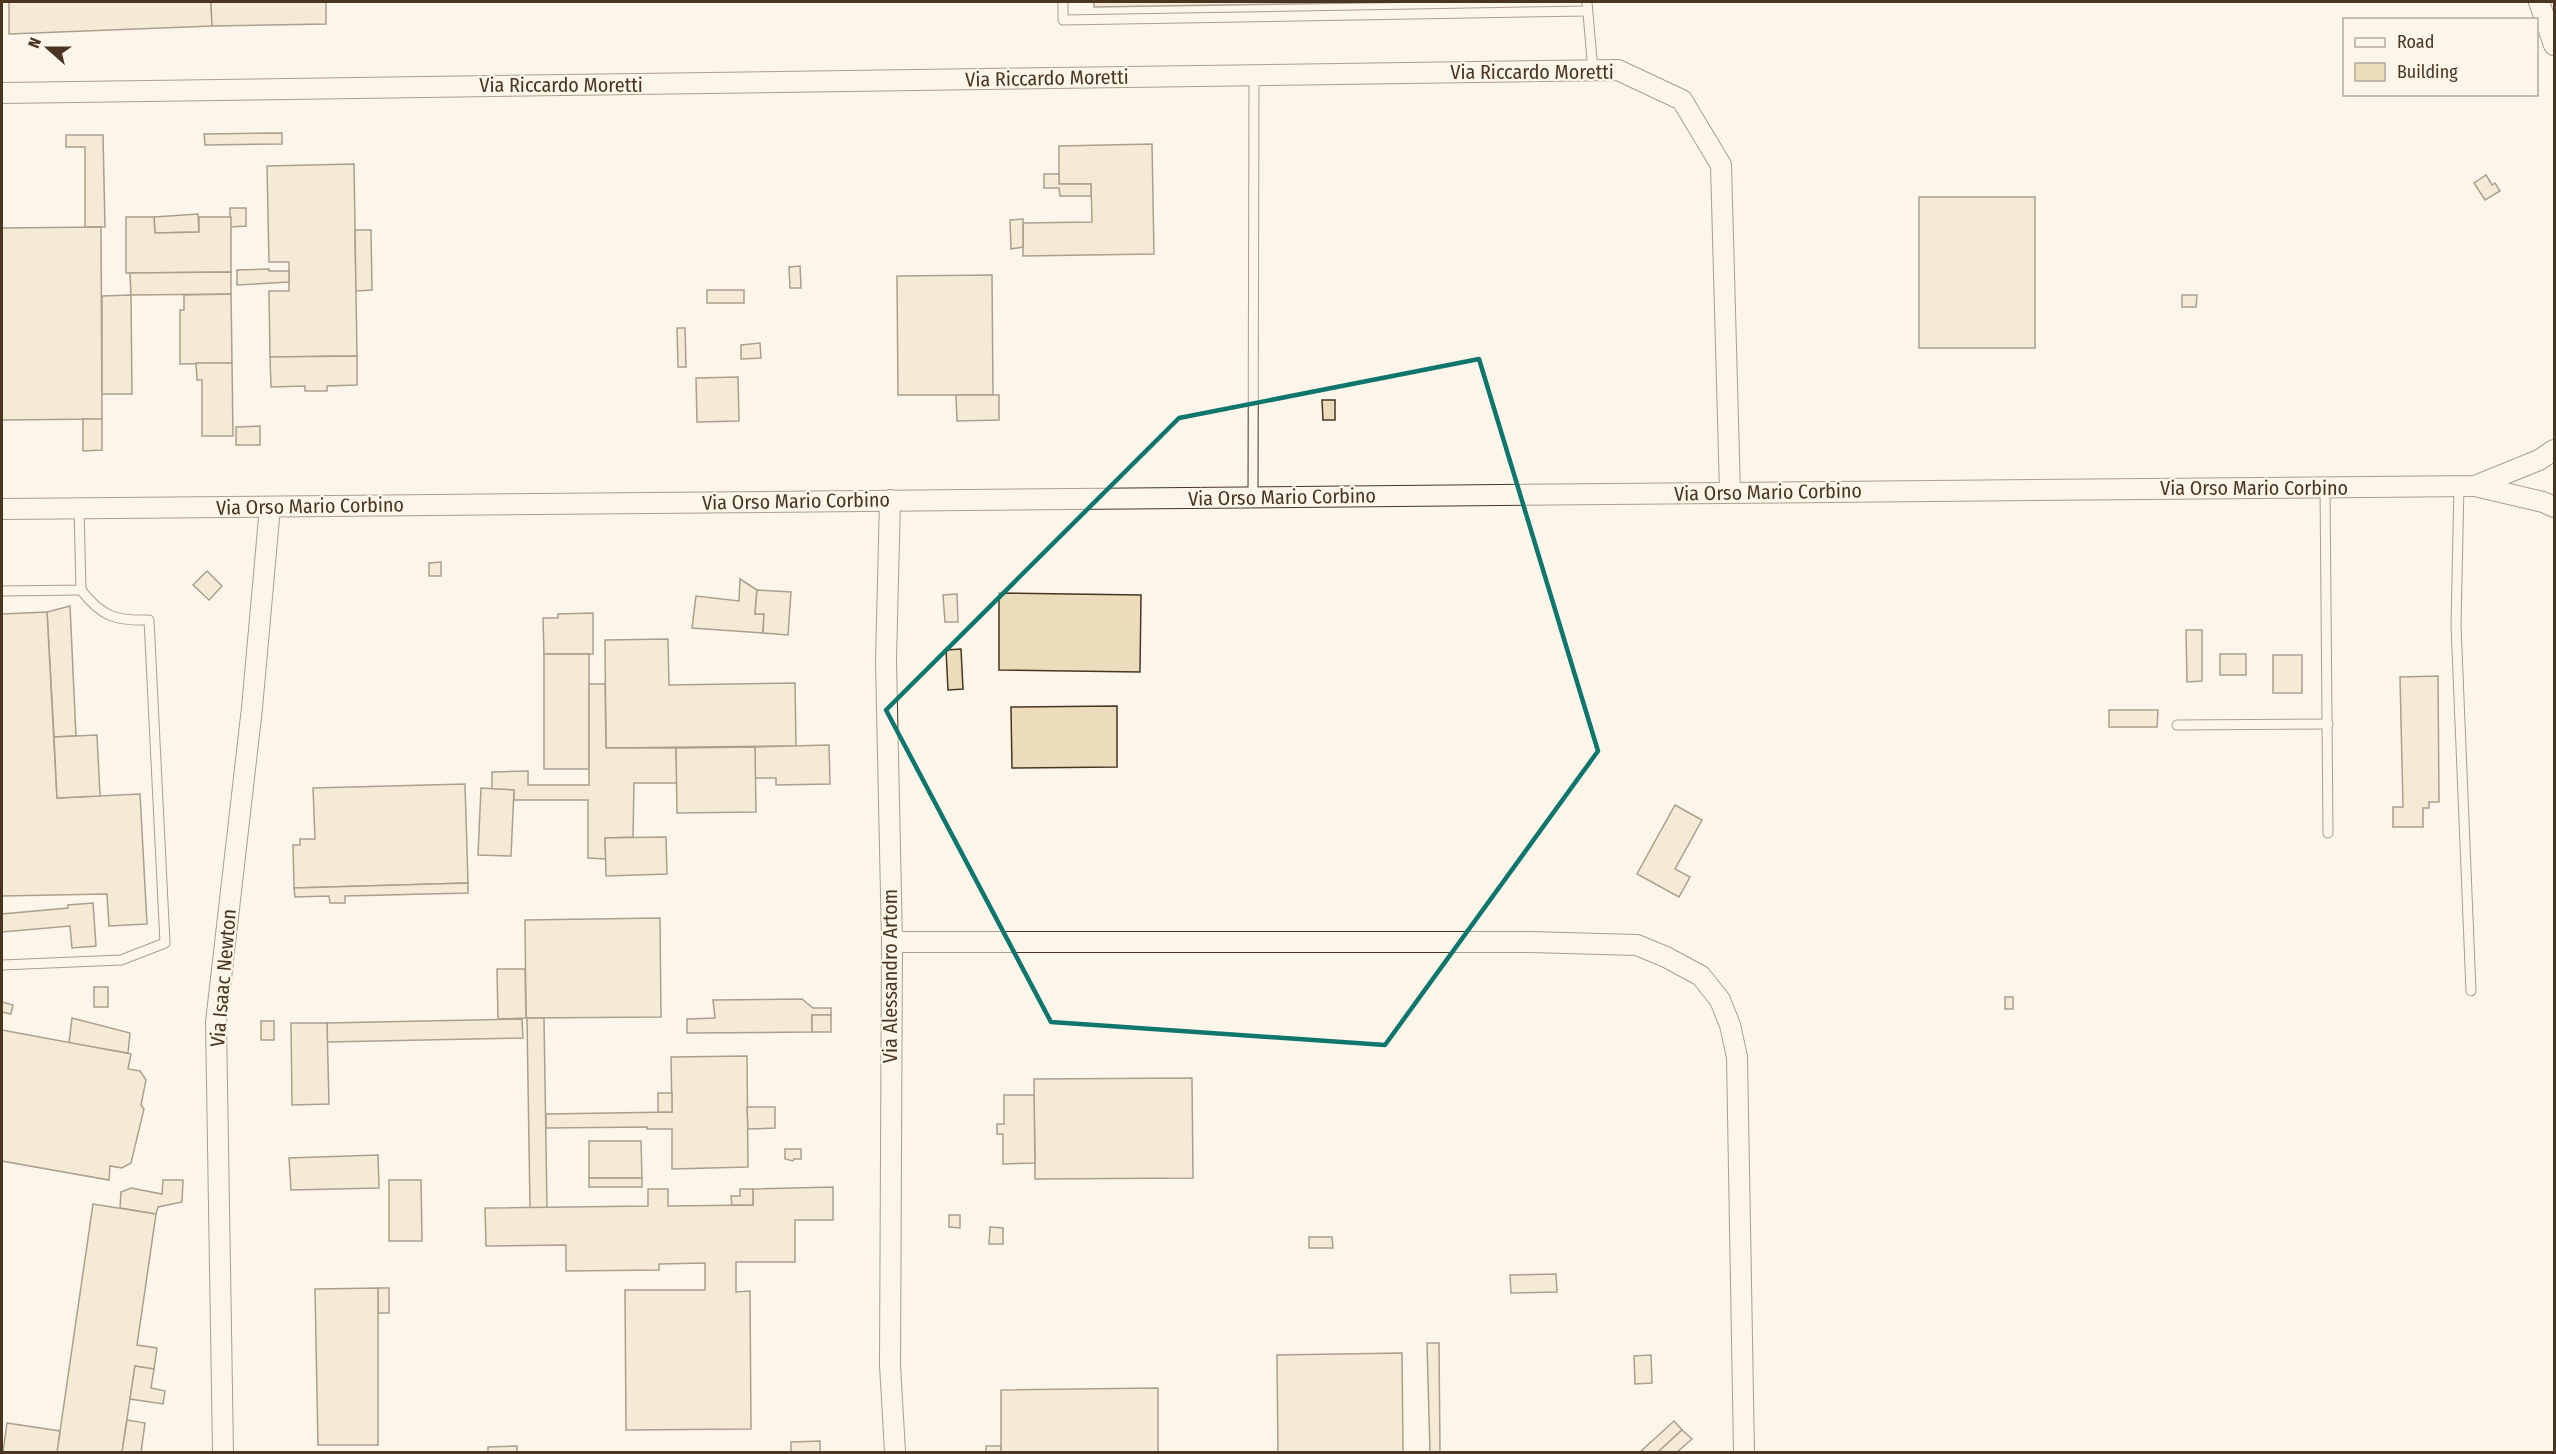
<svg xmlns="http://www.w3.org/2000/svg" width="2556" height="1454" font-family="'Fira Sans Condensed',sans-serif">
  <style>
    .building { fill: #ecdcbc; stroke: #4a3520; stroke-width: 1.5 }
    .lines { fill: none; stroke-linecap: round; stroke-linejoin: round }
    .lane-casing { stroke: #4a3520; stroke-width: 11 }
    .street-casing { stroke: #4a3520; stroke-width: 22 }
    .lane { stroke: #fbf6e9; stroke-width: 9 }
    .street { stroke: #fbf6e9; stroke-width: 20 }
    .marked { fill: none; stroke: #0f766e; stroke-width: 4.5; stroke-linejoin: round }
    .labels { text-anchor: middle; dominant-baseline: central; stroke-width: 4.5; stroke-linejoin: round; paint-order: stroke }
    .street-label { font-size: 20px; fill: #4a3520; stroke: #fbf6e9 }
  </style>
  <rect width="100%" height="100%" fill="#fbf6e9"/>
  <!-- building -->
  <g class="building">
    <polygon points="9,2 211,2 212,26 9,34"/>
    <polygon points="211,2 326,2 326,24 212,26"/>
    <polygon points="1094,2 1419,2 1094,7"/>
    <polygon points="282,133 282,144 205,145 204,134"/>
    <polygon points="66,135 103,135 105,227 85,227 85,147 66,147"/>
    <polygon points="1152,144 1154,254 1023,256 1023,223 1092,222 1091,184 1059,184 1059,146"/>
    <polygon points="354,164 357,356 270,357 269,291 289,291 289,262 269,262 267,166"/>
    <polygon points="1044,174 1059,174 1059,184 1091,184 1091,196 1060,196 1059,188 1044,188"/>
    <polygon points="2486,175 2492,185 2495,183 2500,191 2485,200 2474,183"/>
    <rect x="1919" y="197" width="116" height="151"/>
    <polygon points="230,208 246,208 246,226 230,227"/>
    <polygon points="198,214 199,232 155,233 154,217"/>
    <polygon points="126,217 154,217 155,233 199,232 199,217 231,217 231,272 126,273"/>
    <polygon points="1023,219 1023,247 1011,249 1010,220"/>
    <polygon points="101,227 102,419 2,420 2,228"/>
    <polygon points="355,230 371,230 372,290 356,291"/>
    <polygon points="800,266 801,288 790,288 789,267"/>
    <polygon points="269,269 269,271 289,271 289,282 237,285 237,270"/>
    <polygon points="231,272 231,294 131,295 130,273"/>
    <polygon points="992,275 993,395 898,395 897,276"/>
    <rect x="707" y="290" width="37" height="13"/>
    <polygon points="231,294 232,363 180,364 180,310 184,310 184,295"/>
    <polygon points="131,295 132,394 102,394 102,296"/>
    <polygon points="2182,295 2197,295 2196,307 2182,307"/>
    <polygon points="677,328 685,328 686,367 678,367"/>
    <polygon points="760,343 761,358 741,359 741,345"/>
    <polygon points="357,356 357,385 327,386 327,391 305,391 305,386 271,387 270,357"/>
    <polygon points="196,363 232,363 233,436 202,436 202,380 197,380"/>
    <polygon points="738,377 739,421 697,422 696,378"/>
    <polygon points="956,395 999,395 999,420 957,421"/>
    <polygon points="1322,400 1335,400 1335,420 1323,420"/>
    <polygon points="83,419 102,419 102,450 83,451"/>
    <polygon points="260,426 260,445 236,445 236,427"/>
    <polygon points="441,562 441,576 429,576 429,563"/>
    <polygon points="207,571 222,586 209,600 193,585"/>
    <polygon points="740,579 757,590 755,614 764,614 763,633 692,628 696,596 739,601"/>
    <polygon points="757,590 791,592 788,635 763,633 764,614 755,614"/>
    <polygon points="999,593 1141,595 1140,672 999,670"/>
    <polygon points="957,594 958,622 945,622 943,595"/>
    <polygon points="70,606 76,736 54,737 47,612"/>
    <polygon points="47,612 57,798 140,794 147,924 109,926 107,894 2,896 2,614"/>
    <polygon points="593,613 593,654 544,654 543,618 558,618 558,614"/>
    <polygon points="2186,630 2202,630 2202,681 2187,682"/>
    <polygon points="668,639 669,685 795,683 796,746 606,748 605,640"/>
    <polygon points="961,649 963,689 948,690 946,650"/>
    <rect x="544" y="654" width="45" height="115"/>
    <rect x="2220" y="654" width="26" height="21"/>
    <rect x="2273" y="655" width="29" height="38"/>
    <polygon points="2438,676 2439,802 2429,802 2429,808 2423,808 2423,827 2393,827 2393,807 2403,807 2400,677"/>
    <polygon points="589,684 605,684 606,748 676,748 677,783 634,783 633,837 605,838 606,859 588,858 588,800 514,800 514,790 492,789 492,772 528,771 528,785 589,785"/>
    <polygon points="1117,706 1117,767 1012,768 1011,707"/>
    <polygon points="2109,710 2158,710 2157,727 2109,727"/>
    <polygon points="97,735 100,796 57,798 54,737"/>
    <polygon points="829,745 830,784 776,785 776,778 755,778 755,747"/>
    <polygon points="755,747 756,812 677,813 676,748"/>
    <polygon points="465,784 468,883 294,888 293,845 300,845 300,839 315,839 313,788"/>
    <polygon points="481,788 514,790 511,856 478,855"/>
    <polygon points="1675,805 1702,820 1675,869 1690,877 1679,897 1637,874"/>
    <polygon points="666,837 667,874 606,876 605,838"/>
    <polygon points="468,883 468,893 345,896 345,903 330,903 329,896 295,897 294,888"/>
    <polygon points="93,903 96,946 72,948 70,926 2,932 2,914 68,908 68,905"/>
    <polygon points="660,918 661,1017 526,1018 525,920"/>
    <polygon points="497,969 525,969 526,1018 498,1019"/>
    <rect x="94" y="987" width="14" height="20"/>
    <rect x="2005" y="997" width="8" height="12"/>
    <polygon points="802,999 813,1008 831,1008 831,1015 812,1015 812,1032 687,1033 687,1019 715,1018 713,1000"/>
    <polygon points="2,1002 13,1005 11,1014 2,1012"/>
    <rect x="812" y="1015" width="19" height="17"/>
    <polygon points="72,1018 130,1033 128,1053 69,1043"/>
    <polygon points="527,1018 544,1018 547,1208 530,1208"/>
    <polygon points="522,1019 523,1038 327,1042 327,1023"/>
    <rect x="261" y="1021" width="13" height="19"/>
    <polygon points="291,1023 327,1023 329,1104 292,1105"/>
    <polygon points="2,1030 131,1054 128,1069 140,1071 146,1080 141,1105 144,1109 131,1163 122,1168 110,1166 109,1180 2,1161"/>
    <polygon points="747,1056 748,1167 672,1169 672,1129 647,1129 647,1127 546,1128 546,1114 672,1112 671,1057"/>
    <polygon points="1192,1078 1193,1178 1035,1179 1034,1079"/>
    <rect x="658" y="1093" width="14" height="19"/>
    <polygon points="1004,1095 1034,1095 1035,1163 1003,1164 1003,1134 997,1134 997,1124 1004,1124"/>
    <polygon points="747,1107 775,1107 775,1128 748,1129"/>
    <polygon points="589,1141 641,1141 642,1178 589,1178"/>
    <polygon points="785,1149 801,1149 801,1159 794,1159 793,1161 785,1159"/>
    <polygon points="378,1155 379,1188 291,1190 289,1158"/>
    <rect x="589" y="1178" width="53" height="9"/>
    <polygon points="163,1180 183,1180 182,1202 158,1207 156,1214 120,1208 121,1192 131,1188 162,1194"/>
    <polygon points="389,1180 421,1180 422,1241 389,1241"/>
    <polygon points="833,1187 833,1220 795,1220 795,1262 736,1262 736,1292 750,1291 751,1429 626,1430 625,1290 705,1290 705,1263 659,1264 659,1270 566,1271 566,1245 486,1246 485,1208 648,1206 648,1189 668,1189 668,1206 753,1205 753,1189"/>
    <polygon points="740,1189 753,1189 753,1205 732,1205 731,1196 740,1196"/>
    <polygon points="93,1204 156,1214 137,1345 157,1348 154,1369 135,1366 122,1452 57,1452"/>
    <polygon points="949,1215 960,1215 960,1228 949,1227"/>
    <polygon points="990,1227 1003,1228 1003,1244 989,1244"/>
    <polygon points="1309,1237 1332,1237 1333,1248 1309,1248"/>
    <polygon points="1556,1274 1557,1292 1511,1293 1510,1275"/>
    <rect x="378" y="1288" width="11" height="25"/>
    <polygon points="378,1288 378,1445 318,1445 315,1289"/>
    <polygon points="1427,1343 1439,1343 1440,1452 1430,1452"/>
    <polygon points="1402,1353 1403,1452 1278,1452 1277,1355"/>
    <polygon points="1651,1355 1652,1383 1635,1384 1634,1356"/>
    <polygon points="135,1366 154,1369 151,1388 165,1391 163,1404 130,1399"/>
    <polygon points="1158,1388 1158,1452 1001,1452 1001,1390"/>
    <polygon points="127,1420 145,1423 141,1452 122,1452"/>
    <polygon points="1674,1421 1682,1430 1658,1452 1640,1452"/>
    <polygon points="7,1423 60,1431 57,1452 3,1452"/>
    <polygon points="1682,1430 1692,1439 1677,1452 1658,1452"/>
    <polygon points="820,1441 820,1452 791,1452 791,1442"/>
    <polygon points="517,1446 517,1452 488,1452 488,1447"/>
    <polygon points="986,1446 1001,1446 1001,1452 1046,1452 986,1452"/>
  </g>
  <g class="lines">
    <defs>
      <g id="lane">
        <polyline points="1063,2 1063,20 1587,11"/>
        <polyline points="1587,2 1593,71"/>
        <polyline points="2459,486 2456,625 2471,991"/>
        <polyline points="2325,487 2328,833"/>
        <polyline points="1253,497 1254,74"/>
        <polyline points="2,591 81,590 79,508"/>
        <polyline points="2177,725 2328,724"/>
        <path d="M2 965 121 960 165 943 149 620C116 621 102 617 81 590"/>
      </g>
      <g id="street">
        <polyline points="2539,2 2554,45"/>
        <polyline points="2,93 1618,70 1682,100 1721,165 1730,492"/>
        <polyline points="2475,486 2543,502 2554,507"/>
        <polyline points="890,500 886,661 892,942 890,1365 895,1452"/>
        <polyline points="2,509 2475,486 2539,460 2554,450"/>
        <polyline points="892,942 1530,942 1637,945 1666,957 1701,976 1720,1000 1730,1025 1737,1057 1744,1452"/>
        <polyline points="223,1452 216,1022 252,708 270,507"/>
      </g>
    </defs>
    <!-- lane casing -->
    <use href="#lane" class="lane-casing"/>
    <!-- street casing -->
    <use href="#street" class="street-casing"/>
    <!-- lane -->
    <use href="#lane" class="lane"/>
    <!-- street -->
    <use href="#street" class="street"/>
  </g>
  <!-- marked area -->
  <path d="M0 0H2556V1454H0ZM1479 359 1598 751 1385 1045 1051 1022 886 710 1179 418Z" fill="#fbf6e9" fill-opacity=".55" fill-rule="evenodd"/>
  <path class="marked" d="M1479 359 1598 751 1385 1045 1051 1022 886 710 1179 418Z"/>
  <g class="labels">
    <!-- street labels -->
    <g class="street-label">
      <text x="1532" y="72">Via Riccardo Moretti</text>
      <text transform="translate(1047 78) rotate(-1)">Via Riccardo Moretti</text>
      <text x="561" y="85">Via Riccardo Moretti</text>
      <text x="2254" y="488">Via Orso Mario Corbino</text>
      <text transform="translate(1768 492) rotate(-1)">Via Orso Mario Corbino</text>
      <text transform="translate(1282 497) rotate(-1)">Via Orso Mario Corbino</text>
      <text transform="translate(796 501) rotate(-1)">Via Orso Mario Corbino</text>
      <text transform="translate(310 506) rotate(-1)">Via Orso Mario Corbino</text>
      <text transform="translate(890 976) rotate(-90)">Via Alessandro Artom</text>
      <text transform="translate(223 978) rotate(-85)">Via Isaac Newton</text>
    </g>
  </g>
  <!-- border -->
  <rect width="2556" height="1454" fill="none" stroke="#4a3520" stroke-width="6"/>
  <!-- legend -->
  <rect x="2343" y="18" width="195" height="78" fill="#fbf6e9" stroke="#b4a999" stroke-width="1.5"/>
  <rect x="2355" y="38" width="30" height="9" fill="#fbf6e9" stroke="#b4a999" stroke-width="1.5"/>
  <text x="2397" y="48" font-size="18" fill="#4a3520">Road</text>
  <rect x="2355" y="63" width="30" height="18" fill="#ecdcbc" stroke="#b4a999" stroke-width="1.5"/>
  <text x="2397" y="78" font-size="18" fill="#4a3520">Building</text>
  <!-- north arrow -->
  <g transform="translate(48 48) rotate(291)" stroke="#fbf6e9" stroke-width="4.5" paint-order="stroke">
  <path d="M0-4.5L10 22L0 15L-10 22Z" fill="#4a3520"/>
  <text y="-9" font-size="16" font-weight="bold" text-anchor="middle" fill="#4a3520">N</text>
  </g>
</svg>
